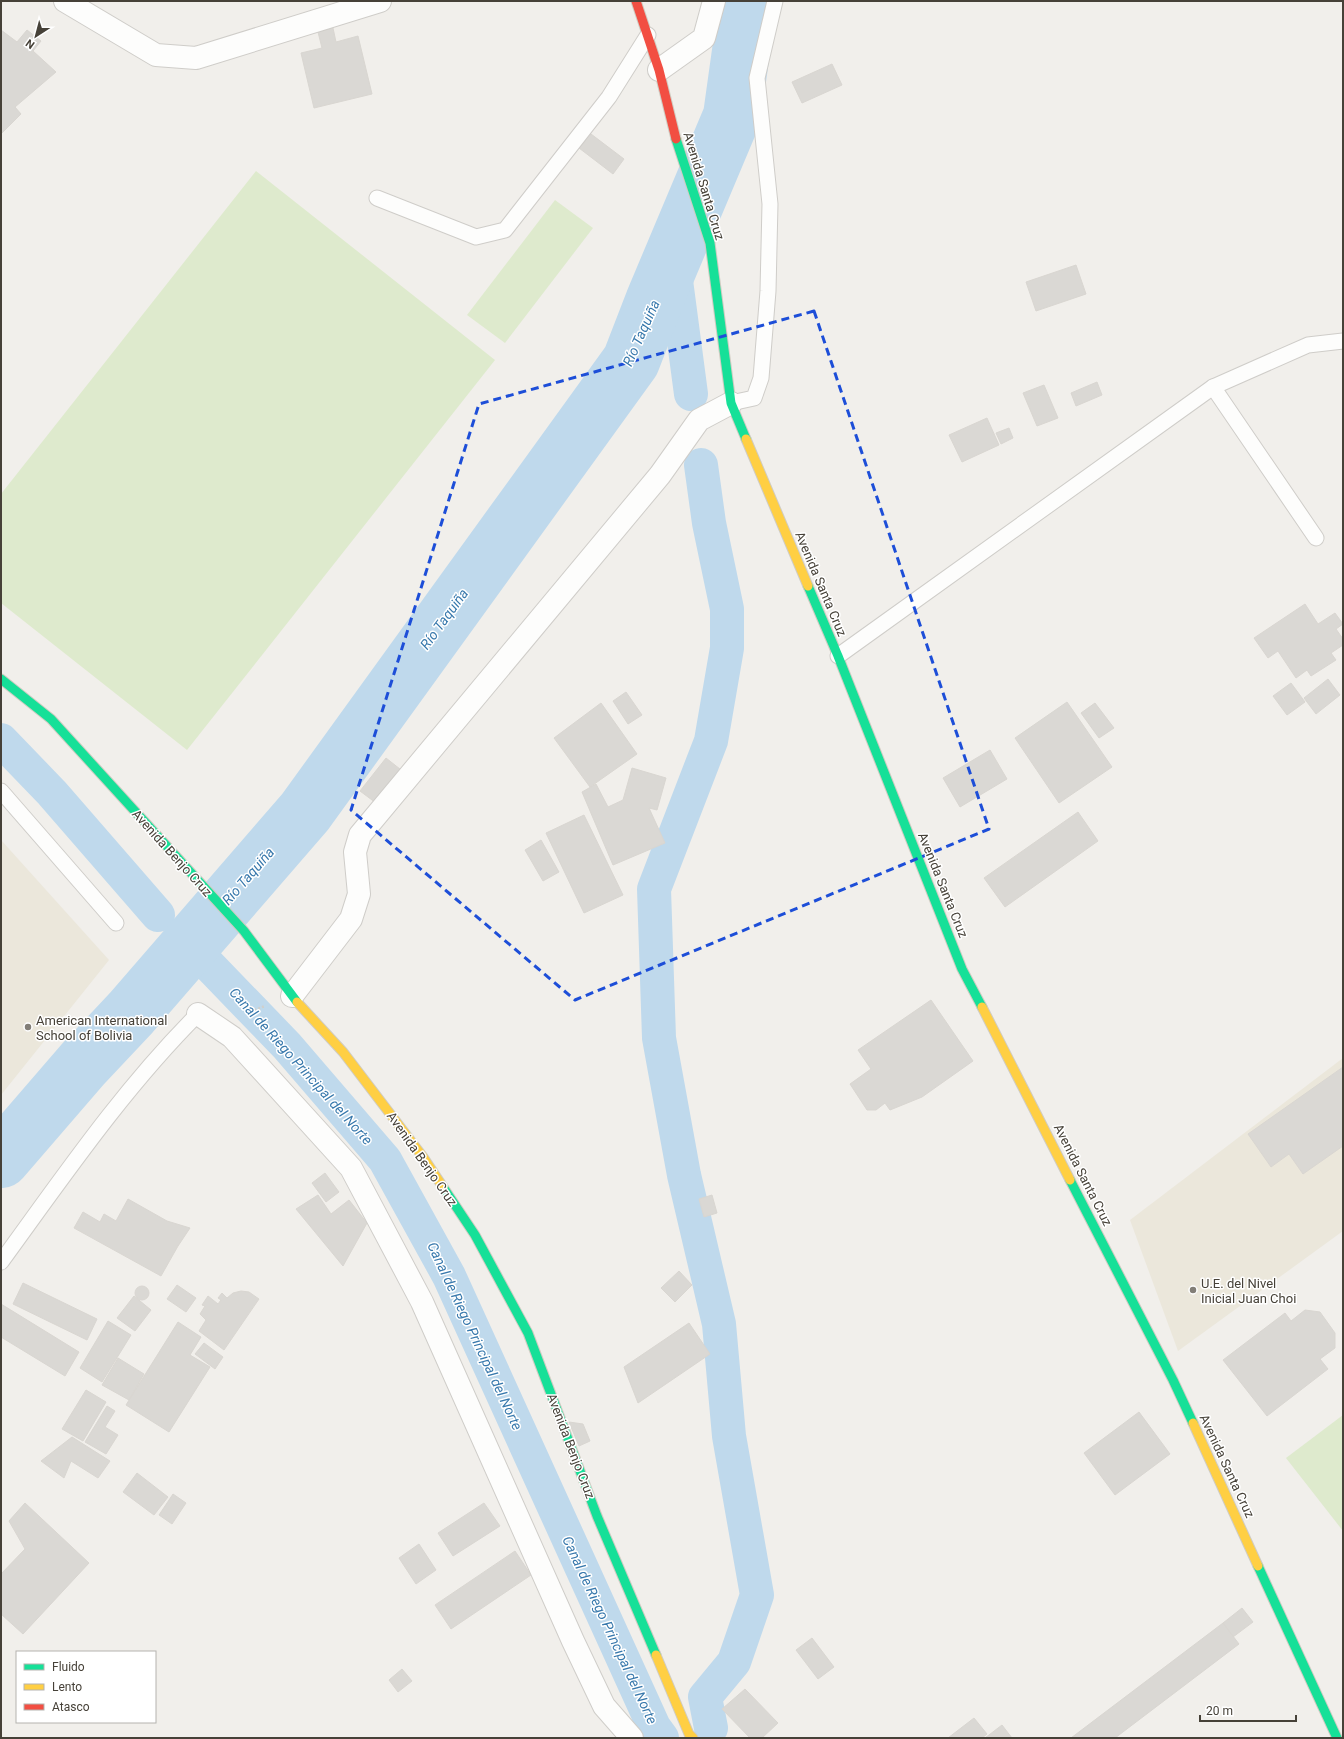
<svg xmlns="http://www.w3.org/2000/svg" width="1344" height="1739" font-family="Roboto,sans-serif">
  <style>
    .education { fill: #ebe7db }
    .green { fill: #deeacd }
    .lines { fill: none; stroke-linecap: round; stroke-linejoin: round }
    .canal { stroke: #bfd9ec; stroke-width: 34 }
    .river { stroke: #bfd9ec; stroke-width: 58 }
    .building { fill: #dad8d4; stroke: #d9d6d1 }
    .lane-casing { stroke: #cfcdc9; stroke-width: 17 }
    .street-casing { stroke: #cfcdc9; stroke-width: 24 }
    .fast-casing { stroke: #d0ccc2; stroke-width: 11 }
    .slow-casing { stroke: #d0ccc2; stroke-width: 11 }
    .jam-casing { stroke: #d0ccc2; stroke-width: 11 }
    .path { stroke: #d1cfca; stroke-width: 2.5; stroke-dasharray: 2 2; stroke-linecap: butt }
    .lane { stroke: #fdfdfc; stroke-width: 15 }
    .street { stroke: #fdfdfc; stroke-width: 22 }
    .fast { stroke: #16e098; stroke-width: 9 }
    .slow { stroke: #ffcf43; stroke-width: 9 }
    .jam { stroke: #f24e42; stroke-width: 9 }
    .marked { fill: none; stroke: #1d4ed8; stroke-width: 3; stroke-dasharray: 8 5; stroke-linejoin: round }
    .poi-dot { fill: #827e77; stroke: #fff; stroke-width: 1.5 }
    .labels { text-anchor: middle; dominant-baseline: central; stroke-width: 3; stroke-linejoin: round; paint-order: stroke }
    .street-label { font-size: 13px; fill: #464138; stroke: #fff }
    .poi-label { font-size: 13px; fill: #464138; stroke: #fff; text-anchor: start }
    .water-label { font-size: 14px; font-style: italic; fill: #3778ac; stroke: #fff }
  </style>
  <rect width="100%" height="100%" fill="#f1efeb"/>
  <!-- education -->
  <g class="education">
    <polygon points="1,840 109,960 1,1095"/>
    <polygon points="1343,1058 1343,1231 1178,1351 1130,1220"/>
  </g>
  <!-- green -->
  <g class="green">
    <polygon points="256,171 495,360 187,750 1,603 1,494"/>
    <polygon points="555,200 593,228 505,343 467,315"/>
    <polygon points="1343,1415 1343,1531 1286,1458"/>
  </g>
  <g class="lines">
    <!-- canal -->
    <g class="canal">
      <polyline points="673,258 691,394"/>
      <polyline points="701,465 709,523 727,609 727,648 711,741 654,889 659,1038 684,1175 719,1324 729,1436 757,1595 734,1662 705,1697 711,1728"/>
      <polyline points="1,740 52,793 158,915"/>
      <polyline points="204,960 287,1046 385,1160 449,1276 654,1727 662,1738"/>
    </g>
    <!-- river -->
    <polyline class="river" points="1,1159 83,1064 131,1013 305,812 631,361 655,299 732,116 748,1"/>
  </g>
  <!-- building -->
  <g class="building">
    <polygon points="333,28 336,42 358,36 372,94 314,108 301,53 322,48 318,32"/>
    <polygon points="1,30 17,42 27,30 41,41 33,51 56,72 15,107 21,114 2,133 1,132"/>
    <polygon points="832,64 842,85 802,103 792,82"/>
    <polygon points="591,134 624,159 613,174 579,148"/>
    <polygon points="1076,265 1086,294 1036,311 1026,282"/>
    <polygon points="1097,382 1102,395 1076,406 1071,393"/>
    <polygon points="1044,385 1058,418 1037,426 1023,393"/>
    <polygon points="987,418 999,445 962,462 949,435"/>
    <polygon points="1009,428 1013,438 1001,444 996,433"/>
    <polygon points="1305,604 1318,624 1335,613 1343,624 1336,629 1343,639 1343,645 1331,653 1336,660 1311,676 1307,670 1296,678 1278,651 1268,658 1254,638"/>
    <polygon points="1328,679 1340,695 1316,714 1304,698"/>
    <polygon points="1291,683 1305,702 1287,715 1273,696"/>
    <polygon points="626,692 642,715 628,724 613,701"/>
    <polygon points="1067,702 1112,767 1059,803 1015,738"/>
    <polygon points="601,703 637,754 590,787 554,738"/>
    <polygon points="1095,703 1114,728 1099,738 1081,713"/>
    <polygon points="990,750 1007,779 960,807 943,778"/>
    <polygon points="386,758 405,773 380,806 360,791"/>
    <polygon points="632,768 666,778 657,810 649,808 665,843 613,865 582,792 596,784 608,807 623,800"/>
    <polygon points="1078,812 1098,841 1005,907 984,878"/>
    <polygon points="584,815 623,895 584,913 546,833"/>
    <polygon points="541,840 559,872 543,881 525,850"/>
    <polygon points="931,1000 973,1061 922,1097 890,1110 885,1103 876,1110 867,1110 850,1084 871,1069 858,1050"/>
    <polygon points="1343,1067 1343,1146 1303,1174 1289,1154 1271,1167 1248,1134"/>
    <polygon points="325,1173 339,1192 326,1202 312,1183"/>
    <polygon points="318,1195 331,1214 349,1200 367,1223 343,1266 296,1209"/>
    <polygon points="712,1195 717,1213 704,1217 699,1199"/>
    <polygon points="128,1199 167,1221 190,1228 178,1246 161,1276 74,1228 83,1212 100,1222 104,1214 116,1221"/>
    <polygon points="679,1271 692,1285 675,1302 661,1288"/>
    <polygon points="23,1283 97,1319 87,1340 13,1304"/>
    <polygon points="177,1285 196,1298 186,1312 167,1299"/>
    <circle cx="142" cy="1293" r="7"/>
    <polygon points="241,1291 249,1292 259,1299 224,1350 199,1331 206,1320 200,1314 205,1306 202,1305 208,1296 218,1304 221,1300 218,1298 222,1293 227,1298 233,1293"/>
    <polygon points="134,1296 151,1310 135,1331 117,1318"/>
    <polygon points="1,1304 79,1352 65,1376 1,1337"/>
    <polygon points="1305,1310 1320,1312 1335,1333 1335,1348 1320,1359 1328,1369 1267,1416 1223,1360 1285,1313 1291,1321"/>
    <polygon points="108,1321 131,1335 102,1382 80,1368"/>
    <polygon points="178,1322 201,1337 190,1355 210,1367 169,1432 126,1405"/>
    <polygon points="689,1323 710,1354 638,1403 624,1367"/>
    <polygon points="204,1343 223,1357 215,1369 195,1354"/>
    <polygon points="118,1358 144,1374 129,1400 102,1385"/>
    <polygon points="86,1390 106,1402 83,1441 62,1429"/>
    <polygon points="107,1406 115,1411 105,1427 118,1435 106,1454 85,1442"/>
    <polygon points="1139,1412 1170,1454 1115,1495 1084,1453"/>
    <polygon points="569,1422 583,1424 590,1441 579,1446"/>
    <polygon points="72,1437 110,1461 98,1478 71,1461 64,1478 41,1461"/>
    <polygon points="137,1473 168,1497 154,1515 123,1492"/>
    <polygon points="173,1494 186,1503 172,1524 159,1515"/>
    <polygon points="25,1503 89,1563 23,1634 1,1614 1,1574 25,1549 9,1521"/>
    <polygon points="484,1503 500,1526 453,1556 438,1533"/>
    <polygon points="419,1544 436,1570 416,1584 399,1558"/>
    <polygon points="515,1551 531,1575 451,1629 435,1605"/>
    <polygon points="1242,1608 1253,1622 1233,1637 1223,1623"/>
    <polygon points="1223,1623 1239,1644 1115,1738 1071,1738"/>
    <polygon points="812,1638 834,1667 818,1679 796,1650"/>
    <polygon points="402,1669 412,1681 398,1692 389,1680"/>
    <polygon points="745,1689 778,1723 762,1738 750,1738 722,1709"/>
    <polygon points="974,1718 987,1734 982,1738 948,1738"/>
    <polygon points="1002,1725 1012,1738 985,1738"/>
  </g>
  <g class="lines">
    <defs>
      <g id="lane">
        <polyline points="377,198 476,237 505,230 609,97 648,35"/>
        <polyline points="1213,387 1316,538"/>
        <polyline points="731,403 754,398 761,378 768,291 770,204 757,78 775,1"/>
        <polyline points="838,656 1213,387 1308,345 1343,341"/>
        <polyline points="1,791 116,923"/>
        <path d="M1 1262C63 1177 123 1089 198 1014"/>
      </g>
      <g id="street">
        <polyline points="65,1 156,55 196,58 380,1"/>
        <polyline points="659,70 704,38 714,1"/>
        <polyline points="292,996 351,919 359,894 355,852 360,835 660,475 699,420 731,403"/>
        <polyline points="198,1014 232,1037 351,1168 422,1302 573,1641 604,1706 632,1738"/>
      </g>
      <g id="fast">
        <polyline points="676,139 710,243 731,403 746,439"/>
        <polyline points="808,586 838,656 962,969 982,1007"/>
        <polyline points="1,679 51,719 244,931 297,1002"/>
        <polyline points="1070,1180 1173,1380 1193,1423"/>
        <polyline points="443,1187 475,1235 528,1333 597,1516 656,1655"/>
        <polyline points="1258,1566 1337,1738"/>
      </g>
      <g id="slow">
        <polyline points="746,439 808,586"/>
        <polyline points="297,1002 343,1052 423,1157 443,1187"/>
        <polyline points="982,1007 1070,1180"/>
        <polyline points="1193,1423 1258,1566"/>
        <polyline points="656,1655 689,1734 693,1738"/>
      </g>
      <polyline id="jam" points="636,1 659,70 676,139"/>
    </defs>
    <!-- lane casing -->
    <use href="#lane" class="lane-casing"/>
    <!-- street casing -->
    <use href="#street" class="street-casing"/>
    <!-- fast casing -->
    <use href="#fast" class="fast-casing"/>
    <!-- slow casing -->
    <use href="#slow" class="slow-casing"/>
    <!-- jam casing -->
    <use href="#jam" class="jam-casing"/>
    <!-- path -->
    <polyline class="path" points="247,1013 265,1006"/>
    <!-- lane -->
    <use href="#lane" class="lane"/>
    <!-- street -->
    <use href="#street" class="street"/>
    <!-- fast -->
    <use href="#fast" class="fast"/>
    <!-- slow -->
    <use href="#slow" class="slow"/>
    <!-- jam -->
    <use href="#jam" class="jam"/>
  </g>
  <!-- marked area -->
  <path class="marked" d="M814 311 989 829 575 1000 351 810 479 404Z"/>
  <!-- markers -->
  <g class="poi-dot">
    <circle cx="28" cy="1027" r="4"/>
    <circle cx="1193" cy="1290" r="4"/>
  </g>
  <g class="labels">
    <!-- street labels -->
    <g class="street-label">
      <text transform="translate(704 186) rotate(73)">Avenida Santa Cruz</text>
      <text transform="translate(821 584) rotate(67)">Avenida Santa Cruz</text>
      <text transform="translate(172 853) rotate(48)">Avenida Benjo Cruz</text>
      <text transform="translate(943 885) rotate(68)">Avenida Santa Cruz</text>
      <text transform="translate(422 1159) rotate(55)">Avenida Benjo Cruz</text>
      <text transform="translate(1083 1175) rotate(63)">Avenida Santa Cruz</text>
      <text transform="translate(571 1446) rotate(69)">Avenida Benjo Cruz</text>
      <text transform="translate(1227 1466) rotate(65)">Avenida Santa Cruz</text>
    </g>
    <!-- poi labels -->
    <g class="poi-label">
      <text x="36" y="1020">American International<tspan x="36" dy="15">School of Bolivia</tspan></text>
      <text x="1201" y="1283">U.E. del Nivel<tspan x="1201" dy="15">Inicial Juan Choi</tspan></text>
    </g>
    <!-- water labels -->
    <g class="water-label">
      <text transform="translate(641 333) rotate(-66)">Río Taquiña</text>
      <text transform="translate(444 619) rotate(-54)">Río Taquiña</text>
      <text transform="translate(248 876) rotate(-49)">Río Taquiña</text>
      <text transform="translate(301 1066) rotate(48)">Canal de Riego Principal del Norte</text>
      <text transform="translate(475 1336) rotate(65)">Canal de Riego Principal del Norte</text>
      <text transform="translate(610 1630) rotate(65)">Canal de Riego Principal del Norte</text>
    </g>
  </g>
  <!-- border -->
  <rect width="1344" height="1739" fill="none" stroke="#464138" stroke-width="4"/>
  <!-- legend -->
  <rect x="16" y="1651" width="140" height="72" fill="#ffffff" stroke="#b5b3af"/>
  <rect x="24" y="1664" width="20" height="6" fill="#16e098" stroke="#b5b3af"/>
  <text x="52" y="1671" font-size="12" fill="#464138">Fluido</text>
  <rect x="24" y="1684" width="20" height="6" fill="#ffcf43" stroke="#b5b3af"/>
  <text x="52" y="1691" font-size="12" fill="#464138">Lento</text>
  <rect x="24" y="1704" width="20" height="6" fill="#f24e42" stroke="#b5b3af"/>
  <text x="52" y="1711" font-size="12" fill="#464138">Atasco</text>
  <!-- north arrow -->
  <g transform="translate(36 36) rotate(216)" stroke="#ffffff" stroke-width="3" paint-order="stroke">
  <path d="M0-3L7 15L0 10L-7 15Z" fill="#464138"/>
  <text y="-6" font-size="11" font-weight="bold" text-anchor="middle" fill="#464138">N</text>
  </g>
  <!-- scale -->
  <path d="M1200 1715v6h96v-6" fill="none" stroke="#464138" stroke-width="2"/>
  <text x="1206" y="1715" font-size="12" fill="#464138" stroke="#ffffff" stroke-width="3" paint-order="stroke">20 m</text>
</svg>
